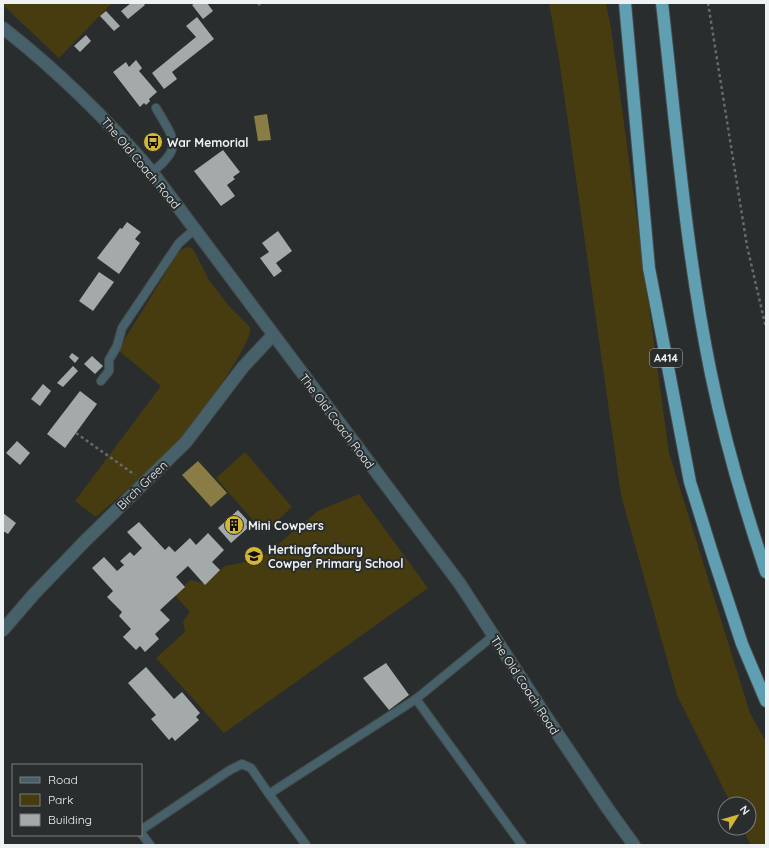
<svg xmlns="http://www.w3.org/2000/svg" width="769" height="848" font-family="Quicksand,sans-serif">
  <style>
    .green { fill: #473c10 }
    .water { fill: #8a7c45 }
    .building { fill: #a4a9aa }
    .lines { fill: none; stroke-linecap: round; stroke-linejoin: round }
    .service-casing { stroke: #454949; stroke-width: 10 }
    .minor-casing { stroke: #454949; stroke-width: 14 }
    .trunk-casing { stroke: #454949; stroke-width: 14 }
    .path { stroke: #666a6b; stroke-width: 2.5; stroke-dasharray: 3 3; stroke-linecap: butt }
    .service { stroke: #46616a; stroke-width: 8 }
    .minor { stroke: #46616a; stroke-width: 12 }
    .trunk { stroke: #609eb2; stroke-width: 12 }
    .labels { text-anchor: middle; dominant-baseline: central; stroke-width: 4; stroke-linejoin: round; paint-order: stroke }
    .shield { fill: #292d2e; stroke: #b4b7b7; stroke-width: 1 }
    .shield-label { font-size: 11px; font-weight: bold; fill: #eff2f2 }
    .poi-label { font-size: 12px; font-weight: bold; fill: #eff2f2; stroke: #292d2e; text-anchor: start }
    .street-label { font-size: 12px; fill: #eff2f2; stroke: #292d2e }
  </style>
  <rect width="100%" height="100%" fill="#292d2e"/>
  <!-- green -->
  <g class="green">
    <polygon points="3,3 112,3 59,58 3,5"/>
    <polygon points="549,3 606,3 611,28 669,453 750,713 766,742 766,845 751,845 742,828 749,828 749,804 731,804 677,695 621,495 559,59"/>
    <path d="M188 247 193 249 209 280 229 306 250 327C255 341 198 418 186 432 161 462 125 491 96 517L75 501 161 386 118 350 178 253 184 248Z"/>
    <polygon points="245,452 292,507 264,533 216,478"/>
    <polygon points="359,494 428,588 224,733 156,658 185,632 183,622 190,612 175,595 190,580 204,583 225,566 260,559 318,511"/>
  </g>
  <!-- water -->
  <g class="water">
    <polygon points="267,114 271,140 258,141 254,116"/>
    <polygon points="198,461 227,493 211,507 182,475"/>
  </g>
  <!-- building -->
  <g class="building">
    <polygon points="131,3 143,3 145,5 128,19 121,11"/>
    <polygon points="195,3 207,3 213,11 203,19 192,5"/>
    <polygon points="106,11 120,26 114,31 100,16"/>
    <polygon points="197,17 214,39 172,72 177,79 164,89 152,73 196,37 186,26"/>
    <polygon points="86,35 91,41 80,52 74,46"/>
    <polygon points="136,60 142,68 139,71 157,92 149,99 150,101 146,105 144,103 140,107 113,72 126,62 129,67"/>
    <polygon points="223,150 240,172 233,177 235,179 227,185 235,196 221,206 194,171"/>
    <polygon points="127,222 141,232 135,239 140,243 119,274 97,258 120,228 122,229"/>
    <polygon points="278,231 292,251 276,263 282,271 274,277 260,258 269,252 262,243"/>
    <polygon points="99,272 114,282 93,311 79,301"/>
    <polygon points="72,353 79,358 75,363 69,357"/>
    <polygon points="92,356 103,366 95,374 84,364"/>
    <polygon points="73,366 78,371 63,387 57,383"/>
    <polygon points="43,384 51,391 40,406 31,399"/>
    <polygon points="80,391 97,404 65,448 47,434"/>
    <polygon points="17,441 30,453 20,465 6,453"/>
    <polygon points="238,510 249,522 246,524 249,527 231,543 218,528"/>
    <polygon points="3,513 16,523 8,534 3,531"/>
    <polygon points="139,522 165,550 169,546 175,552 190,538 196,545 208,533 224,550 212,562 220,570 205,585 188,566 176,577 185,587 160,610 170,620 155,634 159,639 145,652 140,646 136,650 123,637 131,629 119,616 122,612 107,597 113,591 92,568 104,557 117,571 124,565 120,561 130,552 134,556 142,548 127,532"/>
    <polygon points="386,663 409,695 389,710 363,678"/>
    <polygon points="146,667 174,699 182,692 200,713 196,717 199,720 175,741 172,737 169,740 151,719 156,715 128,683"/>
  </g>
  <g class="lines">
    <defs>
      <g id="service">
        <path d="M152 172C185 147 173 138 156 108"/>
        <polyline points="101,381 109,371 109,360 117,346 122,328 179,243 195,229"/>
        <polyline points="416,699 522,845"/>
        <polyline points="269,794 306,845"/>
        <polyline points="141,830 230,770 242,764 251,768 269,794 416,699 493,636"/>
        <polyline points="141,833 150,845"/>
      </g>
      <g id="minor">
        <path d="M3 28C59 72 106 118 152 172L460 584 547 718 608 809 634 845"/>
        <polyline points="3,630 34,594 84,542 186,442 243,367 273,335"/>
      </g>
      <g id="trunk">
        <polyline points="625,3 649,268 690,482 714,559 742,644 766,701"/>
        <path d="M662 3C676 126 686 253 711 374 725 442 744 507 766 572"/>
      </g>
    </defs>
    <!-- service casing -->
    <use href="#service" class="service-casing"/>
    <!-- minor casing -->
    <use href="#minor" class="minor-casing"/>
    <!-- trunk casing -->
    <use href="#trunk" class="trunk-casing"/>
    <!-- path -->
    <g class="path">
      <polyline points="258,3 261,6"/>
      <polyline points="708,3 747,246 766,328"/>
      <polyline points="76,433 135,475"/>
    </g>
    <!-- service -->
    <use href="#service" class="service"/>
    <!-- minor -->
    <use href="#minor" class="minor"/>
    <!-- trunk -->
    <use href="#trunk" class="trunk"/>
  </g>
  <!-- icons -->
  <defs>
    <symbol id="bus-disc" viewBox="-11 -11 22 22"><circle r="9.5" fill="#d4b635" stroke="#292d2e"/><path d="M-5-6H5V4H4V6H2V4H-2V6H-4V4H-5ZM-3.5-4V0h7V-4ZM-3.5 1.2v1.5H-2V1.2ZM2 1.2v1.5H3.5V1.2Z" fill="#111"/></symbol>
    <symbol id="building-disc" viewBox="-11 -11 22 22"><circle r="9.5" fill="#d4b635" stroke="#292d2e"/><path d="M-4-6H4V6H1V3H-1V6H-4ZM-2.5-4.3h1.7v1.8h-1.7ZM.8-4.3h1.7v1.8H.8ZM-2.5-1h1.7V.8h-1.7ZM.8-1h1.7V.8H.8Z" fill="#111"/></symbol>
    <symbol id="school-disc" viewBox="-11 -11 22 22"><circle r="9.5" fill="#d4b635" stroke="#292d2e"/><path d="M0-5L7-2L0 1L-7-2ZM-4 1L0 2.5L4 1V4Q0 6-4 4Z" fill="#111"/></symbol>
  </defs>
  <g fill-rule="evenodd">
    <use href="#bus-disc" x="142" y="131" width="22" height="22"/>
    <use href="#building-disc" x="223" y="514" width="22" height="22"/>
    <use href="#school-disc" x="243" y="545" width="22" height="22"/>
  </g>
  <g class="labels">
    <!-- shield labels -->
    <rect class="shield" x="650" y="349" width="32" height="18" rx="3"/>
    <g class="shield-label">
      <text x="666" y="358">A414</text>
    </g>
    <!-- poi labels -->
    <g class="poi-label">
      <text x="167" y="142">War Memorial</text>
      <text x="248" y="525">Mini Cowpers</text>
      <text x="268" y="549">Hertingfordbury<tspan x="268" dy="14">Cowper Primary School</tspan></text>
    </g>
    <!-- street labels -->
    <g class="street-label">
      <text transform="translate(141 163) rotate(50)">The Old Coach Road</text>
      <text transform="translate(337 421) rotate(53)">The Old Coach Road</text>
      <text transform="translate(142 485) rotate(-44)">Birch Green</text>
      <text transform="translate(525 685) rotate(57)">The Old Coach Road</text>
    </g>
  </g>
  <!-- border -->
  <rect width="769" height="848" fill="none" stroke="#eff2f2" stroke-width="8"/>
  <!-- legend -->
  <rect x="12" y="764" width="130" height="72" fill="#292d2e" stroke="#787c7c"/>
  <rect x="20" y="777" width="20" height="6" fill="#46616a" stroke="#787c7c"/>
  <text x="48" y="784" font-size="12" fill="#eff2f2">Road</text>
  <rect x="20" y="794" width="20" height="12" fill="#473c10" stroke="#787c7c"/>
  <text x="48" y="804" font-size="12" fill="#eff2f2">Park</text>
  <rect x="20" y="814" width="20" height="12" fill="#a4a9aa" stroke="#787c7c"/>
  <text x="48" y="824" font-size="12" fill="#eff2f2">Building</text>
  <!-- north arrow -->
  <g transform="translate(737 816) rotate(53)"><circle r="19" fill="#292d2e" stroke="#787c7c"/>
  <path d="M0-3L7 15L0 10L-7 15Z" fill="#d4b635"/>
  <text y="-6" font-size="11" font-weight="bold" text-anchor="middle" fill="#eff2f2">N</text>
  </g>
</svg>
